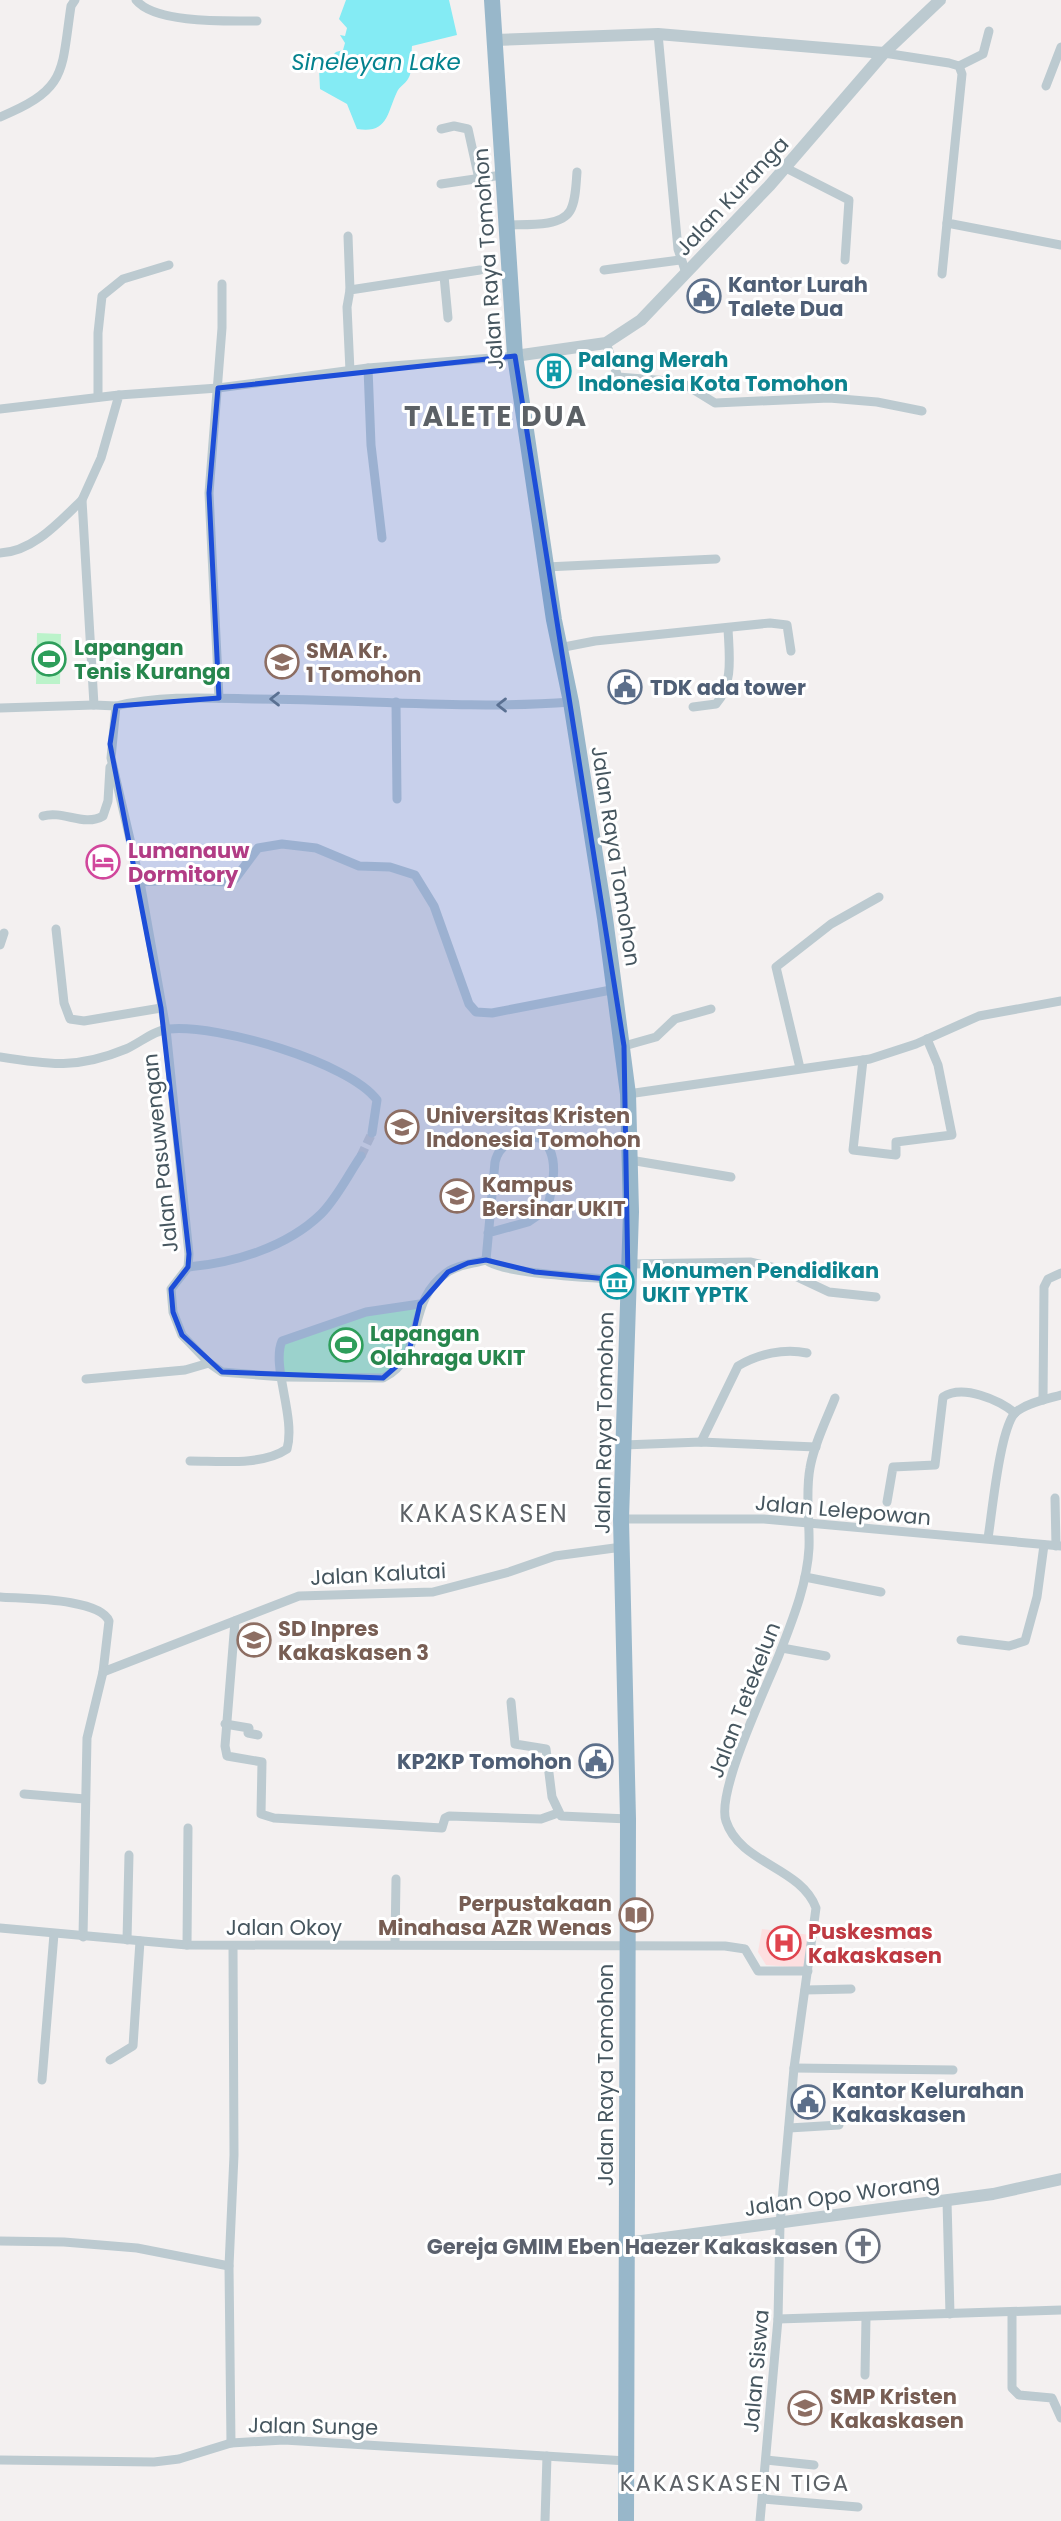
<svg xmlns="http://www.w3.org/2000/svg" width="1061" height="2521" font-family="Poppins,sans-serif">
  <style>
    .education { fill: #e4e1e2 }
    .medical { fill: #fddfe0 }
    .green { fill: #bbf3ca }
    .water { fill: #84ebf4 }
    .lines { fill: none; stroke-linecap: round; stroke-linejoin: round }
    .minor-tunnel { stroke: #c8cacc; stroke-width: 9; stroke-dasharray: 9 4.5; stroke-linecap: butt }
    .minor { stroke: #bccad0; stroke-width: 9 }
    .tertiary { stroke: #bccad0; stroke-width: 12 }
    .trunk { stroke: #98b7ca; stroke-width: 16 }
    .oneway { stroke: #697981 }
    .marked { fill: #1d4ed8; fill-opacity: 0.2; stroke: #1d4ed8; stroke-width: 5; stroke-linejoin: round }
    .labels { text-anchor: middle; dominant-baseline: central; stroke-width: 6; stroke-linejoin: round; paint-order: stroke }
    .street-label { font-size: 21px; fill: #46565f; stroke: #fff }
    .service-label { font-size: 21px; font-weight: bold; fill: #4e5e75; stroke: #fff; text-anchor: start }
    .culture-label { font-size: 21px; font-weight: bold; fill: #0d838f; stroke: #fff; text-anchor: start }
    .leisure-label { font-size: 21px; font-weight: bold; fill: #27864d; stroke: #fff; text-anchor: start }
    .education-label { font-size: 21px; font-weight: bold; fill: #785e54; stroke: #fff; text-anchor: start }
    .hotel-label { font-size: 21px; font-weight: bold; fill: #b23c85; stroke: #fff; text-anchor: start }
    .health-label { font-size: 21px; font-weight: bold; fill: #be3a42; stroke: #fff; text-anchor: start }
    .worship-label { font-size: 21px; font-weight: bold; fill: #5b616d; stroke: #fff; text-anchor: end }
    .water-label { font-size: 23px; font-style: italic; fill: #04828e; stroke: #fff }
    .neighbourhood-label { font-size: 23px; letter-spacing: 2px; fill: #5c6166; stroke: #fff }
    .quarter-label { font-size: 24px; letter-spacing: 2px; fill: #5c6166; stroke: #fff }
    .district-label { font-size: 28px; font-weight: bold; letter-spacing: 2px; fill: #5c6166; stroke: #fff }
  </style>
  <rect width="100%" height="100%" fill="#f3f0f0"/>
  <!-- education -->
  <polygon class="education" points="296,845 347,861 390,867 419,879 469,1004 483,1013 616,989 628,1281 468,1263 443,1277 420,1304 383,1378 222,1372 182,1335 171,1289 188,1267 166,1029 140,882 228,882 258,848"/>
  <!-- medical -->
  <polygon class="medical" points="762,1929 810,1935 805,1968 766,1965 758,1952"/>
  <!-- green -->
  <g class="green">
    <polygon points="37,633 61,634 60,684 36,684"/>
    <polygon points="420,1304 410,1349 383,1378 283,1377 282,1341 366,1312"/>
  </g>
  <!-- water -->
  <path class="water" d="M346 0H449L457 35 412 46C411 55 413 72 408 79 405 84 399 87 397 92 387 113 388 134 357 129L347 104 320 89 319 69 336 52 343 50 345 43 340 35 345 36 347 28 339 19Z"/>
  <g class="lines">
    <!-- minor-tunnel -->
    <polyline class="minor-tunnel" points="361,1156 372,1133"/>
    <!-- minor -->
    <g class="minor">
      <path d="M136 0C155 24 229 21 257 21"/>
      <polyline points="658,34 678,249 686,273"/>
      <polyline points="884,53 949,63 959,66 962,74 947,223 1061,245"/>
      <polyline points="959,66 983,54 989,31"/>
      <polyline points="1046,86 1061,47"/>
      <path d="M0 117C68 89 61 72 71 6L75 0"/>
      <polyline points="441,129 454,126 468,129 479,179"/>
      <polyline points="786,168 849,200 845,260"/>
      <polyline points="441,184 502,175"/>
      <path d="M506 225C523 224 560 228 570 211 576 201 576 183 577 172"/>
      <polyline points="348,236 350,290"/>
      <polyline points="604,270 680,260"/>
      <polyline points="942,274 947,223"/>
      <polyline points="444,276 448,318"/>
      <polyline points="606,343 618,377 681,382 715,403 829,398 877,402 922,411"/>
      <polyline points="368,368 371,445 382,538"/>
      <polyline points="350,371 347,307 350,290 480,270"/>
      <polyline points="98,397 98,333 102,296 123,279 169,265"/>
      <polyline points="0,409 119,395"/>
      <path d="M0 553C33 552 60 521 82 500"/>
      <polyline points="546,567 716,559"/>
      <polyline points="559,648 595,641 770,623 787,625 791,651"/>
      <polyline points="219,698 209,493 222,328 222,284"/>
      <polyline points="396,702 397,799"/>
      <path d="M571 702C466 710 360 699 255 699 209 698 161 695 116 706L111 758 140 882 166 1029 189 1254 188 1267 171 1289 173 1312 182 1335 209 1363 222 1372 283 1377 383 1378C429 1355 402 1302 449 1271 461 1264 473 1264 486 1260 503 1275 600 1277 628 1281"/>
      <polyline points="116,706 94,705 82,500 101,458 119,395 218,388 368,368 515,356"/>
      <path d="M693 707 716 704C734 684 729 653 728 628"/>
      <polyline points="0,708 94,705"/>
      <path d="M43 816C63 810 84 827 103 816L108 801 110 767"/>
      <polyline points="140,882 174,880 228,882 235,879 258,848 282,844 316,848 359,866 390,867 415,875 434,906 469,1004 476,1012 492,1013 616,989"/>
      <polyline points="56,929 64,1003 70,1019 84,1021 161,1008"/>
      <polyline points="0,945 4,933"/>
      <polyline points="624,1046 656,1037 675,1019 711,1009"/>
      <path d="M0 1057C49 1065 78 1069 126 1049 140 1043 154 1030 169 1029 217 1024 349 1062 377 1100L372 1133"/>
      <polyline points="863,1060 853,1150 896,1155 896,1142 952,1135 938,1065 927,1039"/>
      <polyline points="800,1068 776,967 831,924 879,897"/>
      <polyline points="628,1094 870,1059 916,1044 979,1016 1061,1001"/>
      <polyline points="630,1160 731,1177"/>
      <path d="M486 1260 495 1162C500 1141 521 1135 540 1138 561 1153 553 1187 547 1209L528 1222 488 1233"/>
      <polyline points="630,1264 751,1262 780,1269 829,1292 876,1297"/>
      <path d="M188 1267C234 1263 287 1247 321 1214 337 1198 348 1175 361 1156"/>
      <polyline points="86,1379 185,1370 209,1363"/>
      <polyline points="1043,1400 1044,1287 1048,1279 1061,1273"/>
      <path d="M701 1442 738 1366C758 1354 784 1348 807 1353"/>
      <polyline points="624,1445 701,1442 816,1447"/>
      <path d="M190 1461C219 1461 262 1466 287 1449 296 1417 271 1366 282 1341L366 1312 420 1304"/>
      <polyline points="1055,1498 1056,1546"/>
      <path d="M887 1502 893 1467 935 1465 943 1397C963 1384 999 1400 1015 1413"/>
      <polyline points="621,1519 764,1519 1061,1546"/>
      <path d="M988 1538C992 1514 1000 1426 1016 1412 1027 1403 1047 1399 1061 1395"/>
      <polyline points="805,1577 881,1592"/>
      <path d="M0 1597C24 1599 99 1598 109 1621L103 1672 87 1738 83 1937"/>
      <polyline points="235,1621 225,1746 227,1756 262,1762 261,1814 274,1818 442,1828 445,1818 449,1816 541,1819 558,1813"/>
      <polyline points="961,1640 1009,1646 1025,1641 1037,1597 1044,1545"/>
      <polyline points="782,1648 826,1656"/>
      <polyline points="103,1672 299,1596 433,1592 509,1572 555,1556 622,1547"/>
      <polyline points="511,1702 515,1744 546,1749 552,1797 561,1816 628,1819"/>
      <polyline points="225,1724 249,1728 248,1733 258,1735"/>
      <polyline points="24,1794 85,1799"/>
      <polyline points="0,1928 187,1945 725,1946 745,1949 758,1971 808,1971"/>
      <polyline points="127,1940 129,1855"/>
      <polyline points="395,1943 396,1879"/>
      <polyline points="187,1945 188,1828"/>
      <polyline points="805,1990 851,1989"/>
      <polyline points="110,2060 133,2046 140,1941"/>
      <polyline points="794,2068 953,2070"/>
      <polyline points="42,2080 54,1934"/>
      <polyline points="789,2128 839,2125"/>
      <polyline points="947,2201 950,2314"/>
      <polyline points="0,2241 64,2242 137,2248 229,2266"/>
      <polyline points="1012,2313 1012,2388 1019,2395 1052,2398 1061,2418"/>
      <polyline points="778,2319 1061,2310"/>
      <polyline points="865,2375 866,2318"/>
      <polyline points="231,2443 229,2266 234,2155 233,1946"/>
      <polyline points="0,2460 154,2462 179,2459 231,2443 284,2440 627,2461"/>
      <polyline points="766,2460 814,2465"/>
      <polyline points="763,2499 858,2507"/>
      <polyline points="545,2521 547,2456"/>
      <path d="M760 2521 778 2319 780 2224 794 2068 816 1908C801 1867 740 1864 726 1821 716 1792 766 1688 779 1655 792 1621 807 1585 809 1548 810 1522 805 1494 810 1468 814 1444 826 1421 835 1398"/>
    </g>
    <!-- tertiary -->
    <g class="tertiary">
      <polyline points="494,40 658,34 884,53"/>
      <polyline points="515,356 606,343 641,320 770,185 884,53 940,0"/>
      <polyline points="627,2243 993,2194 1061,2179"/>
    </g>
    <!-- trunk -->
    <polyline class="trunk" points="492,0 515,356 554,620 571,702 605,918 628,1094 631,1212 621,1519 628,1819 626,2521"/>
  </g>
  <!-- one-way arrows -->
  <defs><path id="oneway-chevron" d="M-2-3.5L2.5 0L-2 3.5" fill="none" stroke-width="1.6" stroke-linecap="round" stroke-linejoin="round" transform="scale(1.75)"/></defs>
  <g class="oneway">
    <use href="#oneway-chevron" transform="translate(275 699) rotate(-180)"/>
    <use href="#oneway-chevron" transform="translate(502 705) rotate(-180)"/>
  </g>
  <!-- marked area -->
  <path class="marked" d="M515 356 624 1046 628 1281 535 1272 486 1260 468 1263 448 1272 420 1304 408 1356 383 1378 222 1372 182 1335 173 1312 171 1289 188 1267 189 1254 161 1008 110 744 116 706 219 698 209 493 218 388Z"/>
  <!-- icons -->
  <defs>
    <symbol id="civic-ring" viewBox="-11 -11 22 22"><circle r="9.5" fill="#fff" stroke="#5c6f8a" stroke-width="1.5"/><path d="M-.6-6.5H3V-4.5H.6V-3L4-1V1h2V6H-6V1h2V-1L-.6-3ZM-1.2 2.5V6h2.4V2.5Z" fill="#5c6f8a"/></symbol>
    <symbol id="building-ring" viewBox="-11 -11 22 22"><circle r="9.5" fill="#fff" stroke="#0f9aa8" stroke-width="1.5"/><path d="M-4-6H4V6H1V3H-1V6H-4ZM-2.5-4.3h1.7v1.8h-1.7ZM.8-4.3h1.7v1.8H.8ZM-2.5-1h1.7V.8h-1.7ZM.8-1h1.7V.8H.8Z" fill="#0f9aa8"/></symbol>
    <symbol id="stadium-ring" viewBox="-11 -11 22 22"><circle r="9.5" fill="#fff" stroke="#2e9e5b" stroke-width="1.5"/><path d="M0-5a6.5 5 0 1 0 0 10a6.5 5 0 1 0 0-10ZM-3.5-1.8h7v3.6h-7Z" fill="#2e9e5b"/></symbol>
    <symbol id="school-ring" viewBox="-11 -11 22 22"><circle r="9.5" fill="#fff" stroke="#8d6e63" stroke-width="1.5"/><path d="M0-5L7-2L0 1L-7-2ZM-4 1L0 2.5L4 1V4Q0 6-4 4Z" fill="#8d6e63"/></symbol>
    <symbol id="hotel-ring" viewBox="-11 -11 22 22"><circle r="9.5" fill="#fff" stroke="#d1479c" stroke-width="1.5"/><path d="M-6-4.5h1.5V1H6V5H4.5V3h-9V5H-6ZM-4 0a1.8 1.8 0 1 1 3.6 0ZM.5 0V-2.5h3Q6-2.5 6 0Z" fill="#d1479c"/></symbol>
    <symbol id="university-ring" viewBox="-11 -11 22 22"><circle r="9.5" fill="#fff" stroke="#8d6e63" stroke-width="1.5"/><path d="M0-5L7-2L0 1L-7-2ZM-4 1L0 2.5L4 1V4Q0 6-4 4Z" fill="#8d6e63"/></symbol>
    <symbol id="museum-ring" viewBox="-11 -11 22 22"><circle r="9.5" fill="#fff" stroke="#0f9aa8" stroke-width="1.5"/><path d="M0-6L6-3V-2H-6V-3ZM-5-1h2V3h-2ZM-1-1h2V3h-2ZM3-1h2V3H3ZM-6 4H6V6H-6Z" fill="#0f9aa8"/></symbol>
    <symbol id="library-ring" viewBox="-11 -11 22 22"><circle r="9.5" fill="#fff" stroke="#8d6e63" stroke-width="1.5"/><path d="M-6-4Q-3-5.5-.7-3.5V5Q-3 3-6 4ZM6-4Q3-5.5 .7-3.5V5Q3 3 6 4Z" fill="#8d6e63"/></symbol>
    <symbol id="hospital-ring" viewBox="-11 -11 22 22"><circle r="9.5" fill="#fff" stroke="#e0444e" stroke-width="1.5"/><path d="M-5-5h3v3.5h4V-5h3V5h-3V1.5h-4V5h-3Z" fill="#e0444e"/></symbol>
    <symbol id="church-ring" viewBox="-11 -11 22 22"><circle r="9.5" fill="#fff" stroke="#6b7280" stroke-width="1.5"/><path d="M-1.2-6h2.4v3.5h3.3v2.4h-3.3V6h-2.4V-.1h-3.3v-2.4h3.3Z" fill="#6b7280"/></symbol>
  </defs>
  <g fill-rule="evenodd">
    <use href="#civic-ring" x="685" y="277" width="38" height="38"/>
    <use href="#building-ring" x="535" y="352" width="38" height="38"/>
    <use href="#stadium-ring" x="30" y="640" width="38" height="38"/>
    <use href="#school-ring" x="263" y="643" width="38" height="38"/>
    <use href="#civic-ring" x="606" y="668" width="38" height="38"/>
    <use href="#hotel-ring" x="84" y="843" width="38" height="38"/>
    <use href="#university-ring" x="383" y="1108" width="38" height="38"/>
    <use href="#university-ring" x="438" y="1177" width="38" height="38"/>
    <use href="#museum-ring" x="598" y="1263" width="38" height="38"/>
    <use href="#stadium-ring" x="327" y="1326" width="38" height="38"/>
    <use href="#school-ring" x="235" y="1621" width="38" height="38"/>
    <use href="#civic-ring" x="577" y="1742" width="38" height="38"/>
    <use href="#library-ring" x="617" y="1896" width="38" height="38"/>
    <use href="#hospital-ring" x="765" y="1924" width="38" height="38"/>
    <use href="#civic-ring" x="789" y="2083" width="38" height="38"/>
    <use href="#church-ring" x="844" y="2227" width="38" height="38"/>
    <use href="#school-ring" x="786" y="2389" width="38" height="38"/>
  </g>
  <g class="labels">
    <!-- street labels -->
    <g class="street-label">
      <text transform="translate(732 196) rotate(-47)">Jalan Kuranga</text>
      <text transform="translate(488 259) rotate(-94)">Jalan Raya Tomohon</text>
      <text transform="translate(616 856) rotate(81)">Jalan Raya Tomohon</text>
      <text transform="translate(160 1153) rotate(-96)">Jalan Pasuwengan</text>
      <text transform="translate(604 1423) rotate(-89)">Jalan Raya Tomohon</text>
      <text transform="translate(843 1510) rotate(5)">Jalan Lelepowan</text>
      <text transform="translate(378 1574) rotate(-3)">Jalan Kalutai</text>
      <text transform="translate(744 1700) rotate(-69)">Jalan Tetekelun</text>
      <text x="284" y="1927">Jalan Okoy</text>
      <text transform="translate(605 2075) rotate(-90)">Jalan Raya Tomohon</text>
      <text transform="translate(842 2195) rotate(-8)">Jalan Opo Worang</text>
      <text transform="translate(756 2371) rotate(-85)">Jalan Siswa</text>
      <text transform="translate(313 2426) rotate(1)">Jalan Sunge</text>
    </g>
    <!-- service labels -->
    <g class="service-label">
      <text x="728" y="284">Kantor Lurah<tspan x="728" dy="24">Talete Dua</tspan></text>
      <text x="650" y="687">TDK ada tower</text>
      <text x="572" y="1761" text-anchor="end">KP2KP Tomohon</text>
      <text x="832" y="2090">Kantor Kelurahan<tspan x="832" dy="24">Kakaskasen</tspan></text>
    </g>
    <!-- culture labels -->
    <g class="culture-label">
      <text x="578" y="359">Palang Merah<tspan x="578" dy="24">Indonesia Kota Tomohon</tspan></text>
      <text x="642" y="1270">Monumen Pendidikan<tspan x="642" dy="24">UKIT YPTK</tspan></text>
    </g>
    <!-- leisure labels -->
    <g class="leisure-label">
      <text x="74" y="647">Lapangan<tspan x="74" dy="24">Tenis Kuranga</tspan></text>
      <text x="370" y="1333">Lapangan<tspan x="370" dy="24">Olahraga UKIT</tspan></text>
    </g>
    <!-- education labels -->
    <g class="education-label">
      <text x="306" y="650">SMA Kr.<tspan x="306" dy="24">1 Tomohon</tspan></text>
      <text x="426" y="1115">Universitas Kristen<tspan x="426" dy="24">Indonesia Tomohon</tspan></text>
      <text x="482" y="1184">Kampus<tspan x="482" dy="24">Bersinar UKIT</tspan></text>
      <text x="278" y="1628">SD Inpres<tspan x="278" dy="24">Kakaskasen 3</tspan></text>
      <text x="612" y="1903" text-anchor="end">Perpustakaan<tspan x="612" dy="24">Minahasa AZR Wenas</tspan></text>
      <text x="830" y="2396">SMP Kristen<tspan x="830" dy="24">Kakaskasen</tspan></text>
    </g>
    <!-- hotel labels -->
    <g class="hotel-label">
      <text x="128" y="850">Lumanauw<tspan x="128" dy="24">Dormitory</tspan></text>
    </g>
    <!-- health labels -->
    <g class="health-label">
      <text x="808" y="1931">Puskesmas<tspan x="808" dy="24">Kakaskasen</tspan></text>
    </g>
    <!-- worship labels -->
    <g class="worship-label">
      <text x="838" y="2246">Gereja GMIM Eben Haezer Kakaskasen</text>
    </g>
    <!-- water labels -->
    <g class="water-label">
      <text x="376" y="62">Sineleyan Lake</text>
    </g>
    <!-- neighbourhood labels -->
    <g class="neighbourhood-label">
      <text x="735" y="2483">KAKASKASEN TIGA</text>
    </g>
    <!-- quarter labels -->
    <g class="quarter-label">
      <text x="484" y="1513">KAKASKASEN</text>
    </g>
    <!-- district labels -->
    <g class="district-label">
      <text x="496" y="416">TALETE DUA</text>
    </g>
  </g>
</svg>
